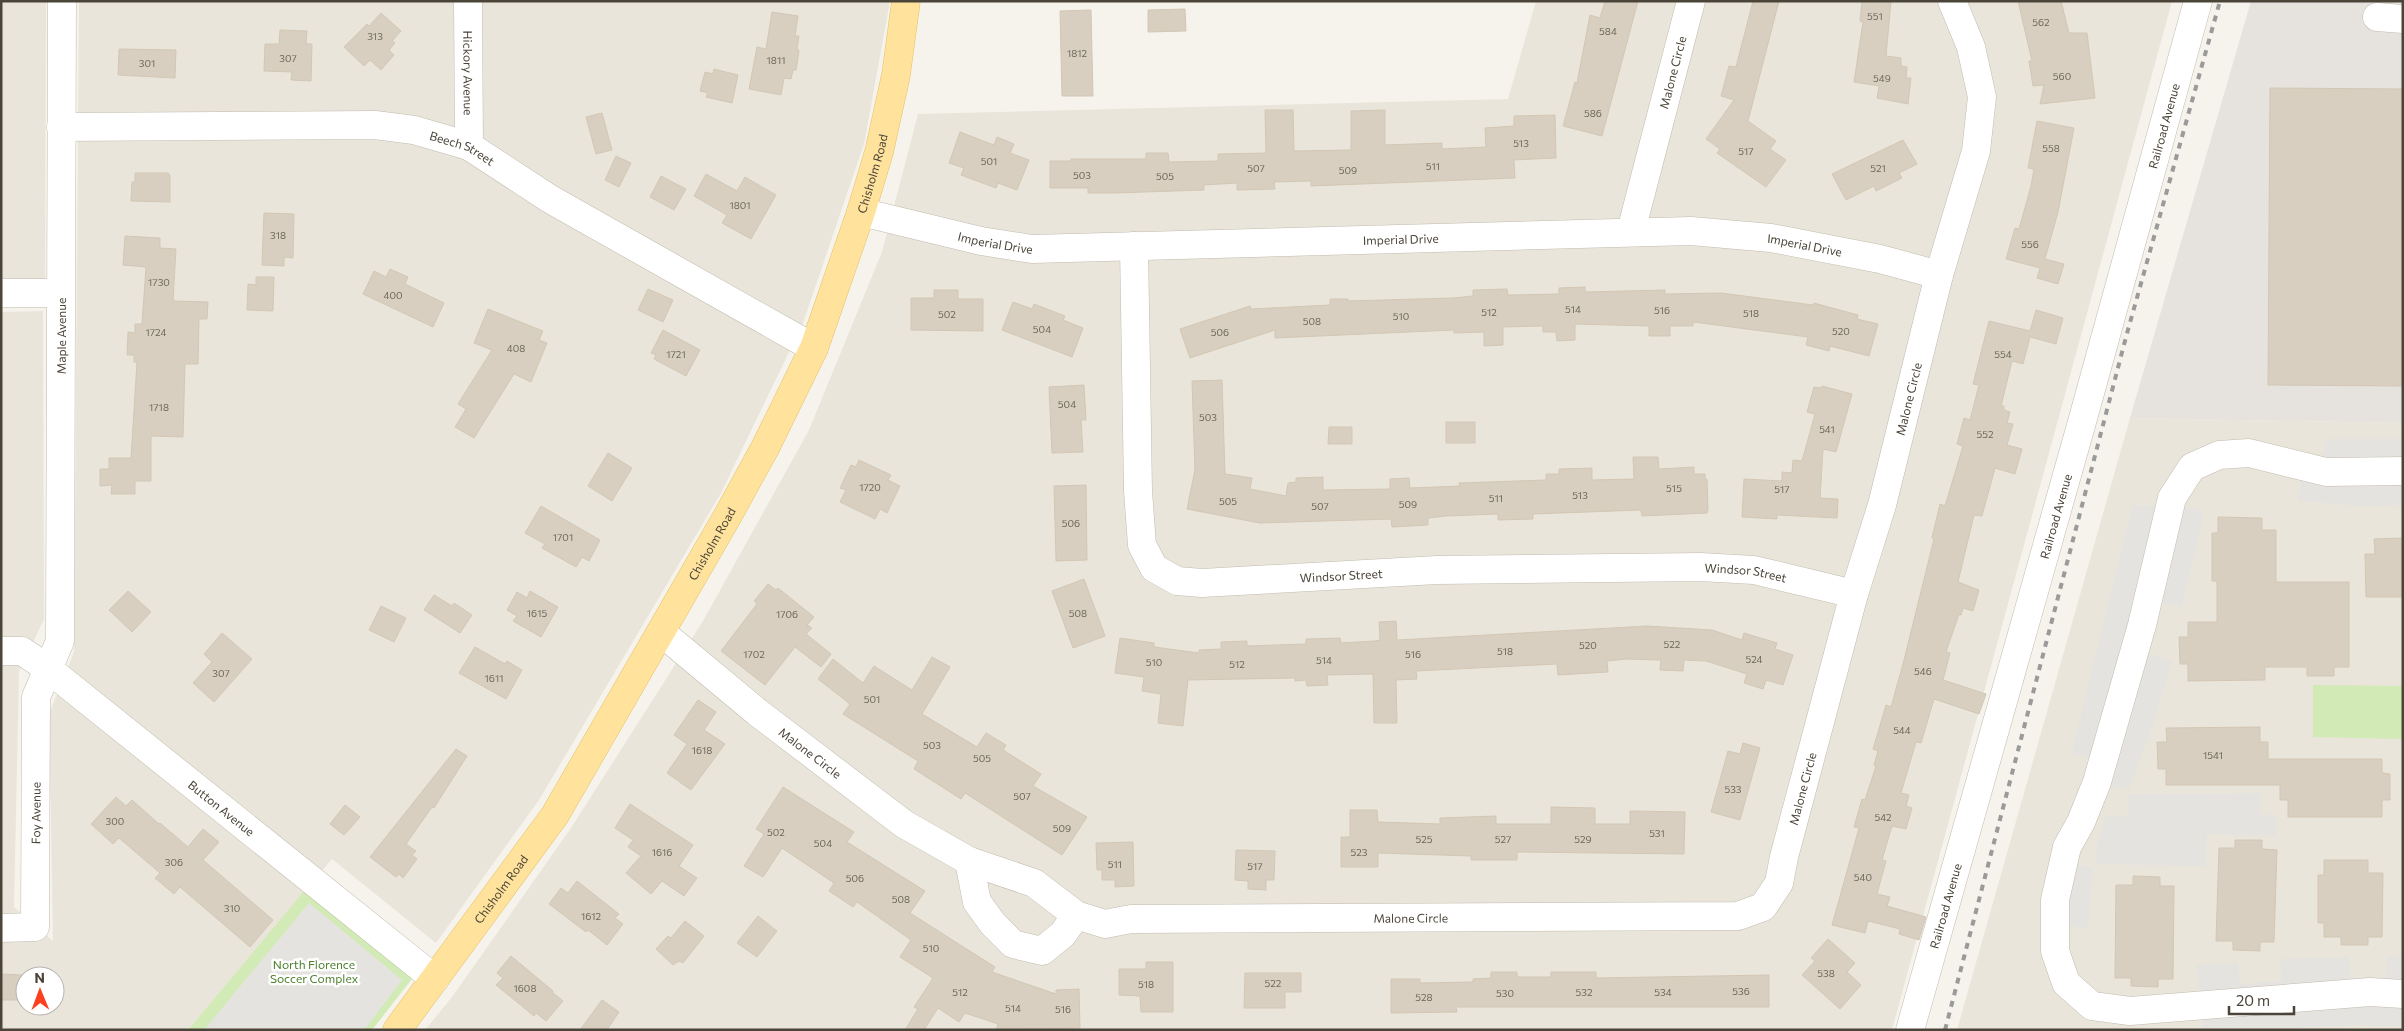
<svg xmlns="http://www.w3.org/2000/svg" width="2404" height="1031" font-family="Commissioner,sans-serif">
  <style>
    .residential { fill: #eae5da; fill-rule: evenodd }
    .industrial { fill: #e6e2dd }
    .green { fill: #d2eab5 }
    .parking { fill: #e5e3e0 }
    .building { fill: #d8cfc1; stroke: #d3c7b4 }
    .lines { fill: none; stroke-linecap: round; stroke-linejoin: round }
    .minor-casing { stroke: #c2bbae; stroke-width: 29 }
    .major-casing { stroke: #e6c16a; stroke-width: 29 }
    .minor { stroke: #fff; stroke-width: 28 }
    .major { stroke: #ffe39c; stroke-width: 28 }
    .rail { stroke: #9a9a9a; stroke-width: 4; stroke-dasharray: 6 6; stroke-linecap: butt }
    .labels { text-anchor: middle; dominant-baseline: central; stroke-width: 5; stroke-linejoin: round; paint-order: stroke }
    .number-label { font-size: 10px; fill: #6e675b }
    .street-label { font-size: 12px; fill: #4b4439; stroke: #fff }
    .park-label { font-size: 12px; fill: #4a7f2a; stroke: #fff }
  </style>
  <rect width="100%" height="100%" fill="#f6f3ec"/>
  <!-- residential -->
  <g class="residential">
    <polygon points="1,1 46,1 45,279 1,279"/>
    <path d="M79 1H890L864 144 803 323 721 493 539 800 436 943 332 859 188 1030H1V312L43 311 44 619 19 672 14 907 53 941 49 714 74 652ZM25 976H55V1006H25Z"/>
    <polygon points="1536,1 2172,1 1892,1030 425,1030 452,997 571,828 703,621 809,430 882,252 918,114 1508,99"/>
    <polygon points="2130,418 2403,423 2403,1030 1957,1030"/>
  </g>
  <!-- industrial -->
  <polygon class="industrial" points="2251,1 2403,1 2403,423 2130,418"/>
  <!-- green -->
  <g class="green">
    <polygon points="2313,685 2403,686 2403,739 2313,737"/>
    <polygon points="305,890 415,975 372,1030 188,1030"/>
  </g>
  <!-- parking -->
  <g class="parking">
    <polygon points="2326,439 2403,439 2403,505 2360,506 2298,501 2301,480 2321,461"/>
    <polygon points="2132,505 2185,507 2204,511 2182,607 2162,603 2149,655 2172,661 2152,727 2129,789 2108,786 2092,759 2072,753"/>
    <polygon points="2260,793 2259,815 2276,815 2275,836 2207,834 2206,866 2096,864 2097,844 2106,816 2127,817 2129,794"/>
    <polygon points="2071,865 2093,867 2088,928 2066,926"/>
    <polygon points="309,903 402,980 364,1030 204,1030"/>
    <polygon points="2387,956 2403,957 2403,1026 2352,1025 2261,1030 2204,1030 2196,965 2238,963 2240,984 2282,981 2280,959 2349,957 2351,979 2386,978"/>
  </g>
  <!-- building -->
  <g class="building">
    <polygon points="1605,1 1638,1 1602,136 1563,126 1575,82 1577,83 1590,15 1600,18"/>
    <polygon points="1753,1 1779,1 1748,121 1776,141 1770,149 1786,160 1766,187 1717,153 1720,149 1706,139 1734,100 1721,96 1729,66 1736,67"/>
    <polygon points="1862,1 1891,1 1886,56 1901,58 1901,66 1907,67 1906,78 1911,78 1908,104 1877,98 1879,86 1854,82 1863,22 1860,21"/>
    <polygon points="2018,1 2061,1 2069,33 2087,33 2095,98 2040,104 2044,85 2033,86 2029,61 2032,61"/>
    <polygon points="1185,9 1186,31 1148,32 1148,10"/>
    <polygon points="1091,10 1093,96 1062,96 1060,11"/>
    <polygon points="772,12 798,16 795,36 799,36 797,48 799,51 796,70 793,70 791,79 784,78 781,95 749,89 757,47 766,49"/>
    <polygon points="381,13 401,31 392,41 395,43 389,50 394,55 381,70 370,60 364,66 344,47 367,24 369,26"/>
    <polygon points="280,30 307,31 306,44 312,44 311,81 291,80 292,72 264,71 265,44 279,44"/>
    <polygon points="119,49 176,50 175,78 118,75"/>
    <polygon points="714,69 738,75 732,103 706,97 708,93 700,91 705,72 713,74"/>
    <polygon points="2270,88 2403,89 2403,386 2268,385"/>
    <polygon points="1265,110 1293,110 1294,151 1351,150 1351,111 1385,110 1385,145 1442,143 1442,149 1486,147 1485,128 1514,126 1514,116 1555,115 1556,158 1514,160 1515,178 1311,186 1311,181 1274,182 1275,189 1237,190 1237,183 1204,185 1204,190 1115,193 1088,193 1088,188 1050,188 1050,161 1071,161 1071,159 1146,159 1146,153 1168,153 1169,162 1218,161 1218,154 1266,153"/>
    <polygon points="602,113 612,150 596,154 586,117"/>
    <polygon points="2037,121 2074,128 2058,212 2045,259 2064,264 2058,284 2037,278 2040,268 2006,259 2015,228 2019,229 2031,186 2034,169 2028,168"/>
    <polygon points="960,132 994,145 997,137 1014,144 1010,153 1029,160 1017,190 998,183 996,188 961,175 964,168 949,163"/>
    <polygon points="1903,140 1917,164 1899,173 1902,178 1876,191 1874,186 1846,200 1832,174"/>
    <polygon points="616,156 631,163 619,187 605,180"/>
    <polygon points="135,173 168,173 170,175 170,202 131,201 132,182 135,182"/>
    <polygon points="706,174 737,191 745,177 776,195 751,239 722,223 727,215 694,196"/>
    <polygon points="661,176 686,189 674,210 650,197"/>
    <polygon points="264,213 294,214 293,258 284,257 284,266 262,265"/>
    <polygon points="125,236 160,238 160,248 176,249 173,301 208,302 207,319 199,319 198,364 185,364 183,437 151,436 151,481 135,481 135,494 111,494 112,485 100,486 100,469 109,469 109,458 131,458 137,362 134,362 134,355 127,355 128,332 135,333 135,324 142,324 146,267 123,265"/>
    <polygon points="390,269 408,277 405,284 444,303 433,327 363,294 374,271 386,277"/>
    <polygon points="256,277 274,277 273,311 247,310 248,284 256,285"/>
    <polygon points="1585,287 1585,292 1665,290 1665,294 1721,293 1813,305 1814,303 1858,315 1857,319 1878,324 1869,356 1830,346 1829,351 1806,345 1808,337 1693,322 1693,326 1670,326 1670,336 1649,336 1649,326 1575,324 1575,340 1557,341 1556,332 1543,332 1543,326 1503,327 1503,345 1484,346 1484,332 1454,333 1454,330 1275,338 1275,330 1190,358 1180,329 1250,306 1251,309 1330,305 1330,299 1348,299 1348,301 1453,298 1473,296 1473,290 1507,289 1508,295 1559,294 1559,288"/>
    <polygon points="648,289 673,300 663,322 638,310"/>
    <polygon points="934,290 958,290 958,299 983,299 983,331 911,330 911,298 934,298"/>
    <polygon points="1013,302 1032,309 1034,304 1065,316 1063,320 1083,328 1072,357 1002,330"/>
    <polygon points="488,309 543,331 539,340 547,343 531,382 514,374 474,438 455,427 466,409 458,404 492,350 474,343"/>
    <polygon points="2036,310 2063,318 2056,344 2030,337 2023,364 2012,361 2001,406 2004,406 2004,410 2010,412 2007,423 2013,424 2007,445 2022,449 2015,474 1995,468 1982,516 1974,515 1958,582 1979,590 1973,611 1963,608 1961,615 1959,614 1946,652 1950,653 1943,680 1986,694 1979,714 1934,699 1921,743 1916,742 1901,793 1909,795 1906,806 1912,808 1906,829 1892,826 1882,860 1886,861 1877,894 1890,897 1887,906 1926,917 1919,940 1899,934 1900,929 1868,921 1865,933 1832,925 1859,828 1854,827 1862,799 1865,800 1876,766 1874,765 1878,751 1873,749 1886,705 1891,707 1903,664 1934,539 1932,538 1940,504 1945,506 1963,446 1957,444 1964,418 1970,420 1979,385 1973,384 1989,321 2030,331"/>
    <polygon points="663,330 700,350 686,376 654,359 656,355 651,353"/>
    <polygon points="1222,380 1225,474 1252,478 1250,489 1286,496 1288,483 1296,482 1296,478 1323,477 1323,490 1390,489 1390,479 1409,478 1410,488 1460,486 1459,483 1546,480 1546,474 1559,474 1559,469 1592,468 1592,480 1634,479 1633,457 1658,457 1659,469 1694,467 1694,474 1705,474 1705,479 1707,479 1708,509 1707,513 1642,516 1641,510 1533,514 1533,519 1498,520 1498,514 1446,516 1428,518 1428,525 1392,527 1391,519 1260,523 1187,509 1195,470 1192,381"/>
    <polygon points="1084,385 1086,420 1081,420 1083,452 1052,453 1049,387"/>
    <polygon points="1822,386 1852,394 1836,452 1823,449 1820,498 1838,499 1837,518 1777,515 1777,519 1742,517 1744,479 1782,481 1782,472 1792,473 1793,460 1802,461 1815,414 1807,412 1814,387 1821,388"/>
    <rect x="1446" y="422" width="29" height="21"/>
    <polygon points="1329,427 1352,427 1352,444 1328,444"/>
    <polygon points="608,453 632,468 612,501 588,486"/>
    <polygon points="859,460 891,475 888,480 900,486 887,513 880,509 875,519 840,502 846,490 840,488 851,465 856,467"/>
    <polygon points="1086,485 1087,560 1056,561 1054,486"/>
    <polygon points="541,506 600,540 589,561 582,557 576,567 542,548 545,544 525,533"/>
    <polygon points="2218,517 2262,518 2262,530 2276,530 2276,582 2349,582 2349,667 2334,667 2334,676 2307,676 2307,667 2265,667 2265,680 2188,681 2188,664 2180,664 2179,637 2188,637 2188,622 2217,622 2217,581 2212,581 2212,533 2218,533"/>
    <polygon points="2403,538 2403,597 2366,597 2365,554 2375,554 2374,539"/>
    <polygon points="1084,579 1105,636 1073,648 1052,591"/>
    <polygon points="768,584 776,590 778,588 814,617 807,625 812,628 806,634 831,654 821,667 795,647 765,685 721,651 757,604 754,601"/>
    <polygon points="128,591 151,612 132,632 109,610"/>
    <polygon points="530,591 558,607 541,637 513,621 517,616 507,610 517,592 527,598"/>
    <polygon points="434,595 452,606 454,603 472,615 460,633 424,610"/>
    <polygon points="381,606 406,618 394,642 369,630"/>
    <polygon points="1396,621 1397,640 1647,626 1712,630 1742,640 1744,633 1777,643 1775,649 1793,655 1783,685 1766,680 1763,689 1744,683 1747,674 1706,661 1684,660 1683,671 1660,670 1661,660 1627,659 1607,661 1608,672 1558,675 1557,664 1416,671 1417,679 1396,680 1397,723 1374,723 1373,674 1327,675 1328,685 1307,686 1306,680 1295,681 1295,678 1188,680 1183,726 1158,723 1161,694 1142,691 1144,677 1115,673 1120,638 1154,643 1154,647 1199,653 1199,650 1221,649 1221,642 1247,641 1247,646 1306,644 1306,639 1340,638 1341,643 1375,641 1380,640 1379,622"/>
    <polygon points="222,633 252,659 214,702 193,683 212,662 204,654"/>
    <polygon points="475,647 505,664 507,661 522,670 506,699 459,673"/>
    <polygon points="932,657 950,667 922,714 977,747 986,733 1006,745 1003,750 1041,774 1033,786 1087,817 1062,855 965,793 961,799 914,769 918,761 843,714 850,704 818,679 833,659 863,683 874,666 912,690"/>
    <polygon points="698,700 716,712 704,730 725,744 691,790 667,773 687,744 674,735"/>
    <polygon points="2260,727 2260,742 2268,742 2268,759 2382,759 2382,773 2390,774 2390,800 2382,800 2382,817 2288,817 2288,800 2280,800 2280,785 2166,785 2166,769 2158,769 2157,742 2167,742 2166,728"/>
    <polygon points="1743,743 1760,748 1740,820 1711,812 1728,751 1740,754"/>
    <polygon points="456,749 467,756 434,808 432,807 406,844 416,851 412,855 417,859 403,878 399,874 396,877 370,857"/>
    <polygon points="783,787 854,832 847,842 925,891 910,913 995,967 992,972 1056,994 1056,990 1079,989 1080,1028 996,1030 998,1024 965,1013 959,1022 938,1008 924,1030 905,1030 918,1009 914,1007 933,978 900,957 911,940 857,902 853,907 829,891 834,883 782,848 763,877 744,866 764,834 756,829"/>
    <polygon points="116,797 126,806 132,800 159,824 160,823 188,847 203,829 219,842 203,860 273,920 250,947 180,887 174,894 155,878 160,873 119,838 113,844 91,824"/>
    <polygon points="630,804 693,845 679,866 697,878 684,896 662,881 651,894 626,873 641,856 628,847 633,840 615,828"/>
    <polygon points="345,805 360,817 344,835 330,824"/>
    <polygon points="1551,807 1595,808 1595,824 1630,824 1630,811 1685,812 1684,854 1517,852 1517,860 1471,860 1471,856 1378,853 1378,867 1341,867 1341,837 1350,837 1350,810 1377,810 1378,822 1440,824 1440,818 1496,816 1496,824 1551,824"/>
    <polygon points="2235,840 2262,840 2262,849 2277,850 2274,942 2260,942 2260,951 2233,950 2233,941 2216,941 2219,848 2235,848"/>
    <polygon points="1133,842 1134,886 1115,887 1115,880 1102,880 1102,870 1097,870 1096,843"/>
    <polygon points="1236,850 1275,851 1274,880 1266,880 1266,890 1248,889 1248,881 1235,880"/>
    <polygon points="2324,860 2368,860 2368,873 2383,873 2382,937 2368,937 2368,945 2341,945 2341,937 2324,937 2324,923 2318,923 2318,875 2324,875"/>
    <polygon points="2133,876 2160,877 2160,886 2174,886 2173,979 2158,979 2158,987 2131,986 2131,978 2115,978 2116,885 2133,885"/>
    <polygon points="577,881 619,914 615,918 623,924 607,945 588,930 586,932 549,904 561,888 568,893"/>
    <polygon points="758,916 777,931 757,957 737,943"/>
    <polygon points="685,921 704,936 683,963 679,961 673,965 656,949 668,936 671,938"/>
    <polygon points="1828,939 1855,963 1847,972 1861,985 1840,1009 1802,975 1815,961 1811,958"/>
    <polygon points="511,956 553,991 552,992 563,1001 546,1021 536,1013 534,1016 496,985 503,978 497,973"/>
    <polygon points="1146,962 1173,962 1173,1012 1141,1012 1140,996 1119,995 1119,969 1146,969"/>
    <polygon points="1491,972 1517,972 1517,977 1551,977 1551,972 1596,972 1596,978 1769,975 1769,1007 1456,1007 1457,1012 1391,1013 1391,979 1420,979 1420,983 1473,982 1473,979 1491,978"/>
    <polygon points="1245,973 1301,973 1301,992 1285,992 1285,1008 1244,1008"/>
    <polygon points="1,974 23,975 25,1000 1,1000"/>
    <polygon points="602,1000 619,1012 607,1030 580,1030"/>
  </g>
  <g class="lines">
    <defs>
      <g id="minor">
        <path id="s1" d="M468 1 469 146"/>
        <polyline points="2377,17 2403,19"/>
        <path id="s2" d="M61 127 375 125 414 130 469 146 550 199 814 348"/>
        <path id="s3" d="M861 212 981 241 1032 249 1691 231 1771 238 1880 259 1939 275"/>
        <path id="s4" d="M1631 231 1691 1"/>
        <path id="s5" d="M1134 246 1138 491 1142 545 1154 568 1177 581 1202 583 1437 570 1700 567 1754 570 1854 594"/>
        <polyline points="1,293 60,293"/>
        <polyline points="2403,471 2326,472 2249,453 2219,455 2192,467 2172,498 2142,625 2097,782 2081,822 2067,847 2055,900 2055,951 2066,983 2092,1006 2130,1011 2370,992 2403,994"/>
        <path id="s6" d="M661 632 757 712 904 824 969 861 977 902 993 924 1013 944 1042 951 1063 934 1076 915"/>
        <path id="s7" d="M1 651H22L47 668 435 979"/>
        <path id="s8" d="M969 861 1034 883 1076 915 1105 924 1131 919 1738 916 1763 907 1779 883 1784 857 1854 594 1882 505 1939 275 1976 151 1982 97 1971 47 1952 1"/>
        <path id="s9" d="M1 928 35 927 36 697 60 641 62 1"/>
        <path id="s10" d="M1910 1030 2082 422 2198 1"/>
      </g>
      <g id="major">
        <path id="s11" d="M397 1030 555 815 727 517 765 448 814 348 861 212 879 152 896 75 906 1"/>
      </g>
    </defs>
    <!-- minor casing -->
    <use href="#minor" class="minor-casing"/>
    <!-- major casing -->
    <use href="#major" class="major-casing"/>
    <!-- minor -->
    <use href="#minor" class="minor"/>
    <!-- major -->
    <use href="#major" class="major"/>
    <!-- rail -->
    <polyline class="rail" points="1945,1030 2126,337 2220,1"/>
  </g>
  <g class="labels">
    <!-- number labels -->
    <g class="number-label">
      <text x="1875" y="16">551</text>
      <text x="2041" y="22">562</text>
      <text x="1608" y="31">584</text>
      <text x="375" y="36">313</text>
      <text x="1077" y="53">1812</text>
      <text x="288" y="58">307</text>
      <text x="776" y="60">1811</text>
      <text x="147" y="63">301</text>
      <text x="2062" y="76">560</text>
      <text x="1882" y="78">549</text>
      <text x="1593" y="113">586</text>
      <text x="1521" y="143">513</text>
      <text x="2051" y="148">558</text>
      <text x="1746" y="151">517</text>
      <text x="989" y="161">501</text>
      <text x="1433" y="166">511</text>
      <text x="1256" y="168">507</text>
      <text x="1878" y="168">521</text>
      <text x="1348" y="170">509</text>
      <text x="1082" y="175">503</text>
      <text x="1165" y="176">505</text>
      <text x="740" y="205">1801</text>
      <text x="278" y="235">318</text>
      <text x="2030" y="244">556</text>
      <text x="159" y="282">1730</text>
      <text x="393" y="295">400</text>
      <text x="1573" y="309">514</text>
      <text x="1662" y="310">516</text>
      <text x="1489" y="312">512</text>
      <text x="1751" y="313">518</text>
      <text x="947" y="314">502</text>
      <text x="1401" y="316">510</text>
      <text x="1312" y="321">508</text>
      <text x="1042" y="329">504</text>
      <text x="1841" y="331">520</text>
      <text x="156" y="332">1724</text>
      <text x="1220" y="332">506</text>
      <text x="516" y="348">408</text>
      <text x="676" y="354">1721</text>
      <text x="2003" y="354">554</text>
      <text x="1067" y="404">504</text>
      <text x="159" y="407">1718</text>
      <text x="1208" y="417">503</text>
      <text x="1827" y="429">541</text>
      <text x="1985" y="434">552</text>
      <text x="870" y="487">1720</text>
      <text x="1674" y="488">515</text>
      <text x="1782" y="489">517</text>
      <text x="1580" y="495">513</text>
      <text x="1496" y="498">511</text>
      <text x="1228" y="501">505</text>
      <text x="1408" y="504">509</text>
      <text x="1320" y="506">507</text>
      <text x="1071" y="523">506</text>
      <text x="563" y="537">1701</text>
      <text x="537" y="613">1615</text>
      <text x="1078" y="613">508</text>
      <text x="787" y="614">1706</text>
      <text x="1672" y="644">522</text>
      <text x="1588" y="645">520</text>
      <text x="1505" y="651">518</text>
      <text x="754" y="654">1702</text>
      <text x="1413" y="654">516</text>
      <text x="1754" y="659">524</text>
      <text x="1324" y="660">514</text>
      <text x="1154" y="662">510</text>
      <text x="1237" y="664">512</text>
      <text x="1923" y="671">546</text>
      <text x="221" y="673">307</text>
      <text x="494" y="678">1611</text>
      <text x="872" y="699">501</text>
      <text x="1902" y="730">544</text>
      <text x="932" y="745">503</text>
      <text x="702" y="750">1618</text>
      <text x="2213" y="755">1541</text>
      <text x="982" y="758">505</text>
      <text x="1733" y="789">533</text>
      <text x="1022" y="796">507</text>
      <text x="1883" y="817">542</text>
      <text x="115" y="821">300</text>
      <text x="1062" y="828">509</text>
      <text x="776" y="832">502</text>
      <text x="1657" y="833">531</text>
      <text x="1424" y="839">525</text>
      <text x="1503" y="839">527</text>
      <text x="1583" y="839">529</text>
      <text x="823" y="843">504</text>
      <text x="662" y="852">1616</text>
      <text x="1359" y="852">523</text>
      <text x="174" y="862">306</text>
      <text x="1115" y="864">511</text>
      <text x="1255" y="866">517</text>
      <text x="1863" y="877">540</text>
      <text x="855" y="878">506</text>
      <text x="901" y="899">508</text>
      <text x="232" y="908">310</text>
      <text x="591" y="916">1612</text>
      <text x="931" y="948">510</text>
      <text x="1826" y="973">538</text>
      <text x="1273" y="983">522</text>
      <text x="1146" y="984">518</text>
      <text x="525" y="988">1608</text>
      <text x="1741" y="991">536</text>
      <text x="960" y="992">512</text>
      <text x="1584" y="992">532</text>
      <text x="1663" y="992">534</text>
      <text x="1505" y="993">530</text>
      <text x="1424" y="997">528</text>
      <text x="1013" y="1008">514</text>
      <text x="1063" y="1009">516</text>
    </g>
    <!-- street labels -->
    <g class="street-label">
      <text stroke="none"><textPath href="#s4" startOffset="164">Malone Circle</textPath></text>
      <text stroke="none"><textPath href="#s1" startOffset="72">Hickory Avenue</textPath></text>
      <text stroke="none"><textPath href="#s10" startOffset="939">Railroad Avenue</textPath></text>
      <text stroke="none"><textPath href="#s2" startOffset="405">Beech Street</textPath></text>
      <text stroke="none"><textPath href="#s11" startOffset="985">Chisholm Road</textPath></text>
      <text stroke="none"><textPath href="#s3" startOffset="544">Imperial Drive</textPath></text>
      <text stroke="none"><textPath href="#s3" startOffset="138">Imperial Drive</textPath></text>
      <text stroke="none"><textPath href="#s3" startOffset="949">Imperial Drive</textPath></text>
      <text stroke="none"><textPath href="#s9" startOffset="630">Maple Avenue</textPath></text>
      <text stroke="none"><textPath href="#s8" startOffset="1342">Malone Circle</textPath></text>
      <text stroke="none"><textPath href="#s10" startOffset="534">Railroad Avenue</textPath></text>
      <text stroke="none"><textPath href="#s11" startOffset="580">Chisholm Road</textPath></text>
      <text stroke="none"><textPath href="#s5" startOffset="921">Windsor Street</textPath></text>
      <text stroke="none"><textPath href="#s5" startOffset="516">Windsor Street</textPath></text>
      <text stroke="none"><textPath href="#s6" startOffset="192">Malone Circle</textPath></text>
      <text stroke="none"><textPath href="#s8" startOffset="938">Malone Circle</textPath></text>
      <text stroke="none"><textPath href="#s7" startOffset="275">Button Avenue</textPath></text>
      <text stroke="none"><textPath href="#s9" startOffset="148">Foy Avenue</textPath></text>
      <text stroke="none"><textPath href="#s11" startOffset="175">Chisholm Road</textPath></text>
      <text stroke="none"><textPath href="#s10" startOffset="129">Railroad Avenue</textPath></text>
      <text stroke="none"><textPath href="#s8" startOffset="458">Malone Circle</textPath></text>
    </g>
    <!-- park labels -->
    <g class="park-label">
      <text x="314" y="964">North Florence<tspan x="314" dy="14">Soccer Complex</tspan></text>
    </g>
  </g>
  <!-- border -->
  <rect width="2404" height="1031" fill="none" stroke="#4b4439" stroke-width="5"/>
  <!-- north arrow -->
  <g transform="translate(40 991) rotate(359)"><circle r="24" fill="#ffffff" stroke="#b7b4b0"/>
  <path d="M0-4L9 19L0 12L-9 19Z" fill="#fc3f1d"/>
  <text y="-8" font-size="14" font-weight="bold" text-anchor="middle" fill="#4b4439">N</text>
  </g>
  <!-- scale -->
  <path d="M2229 1006v8h65v-8" fill="none" stroke="#4b4439" stroke-width="2.5"/>
  <text x="2236" y="1006" font-size="15" fill="#4b4439" stroke="#ffffff" stroke-width="4" paint-order="stroke">20 m</text>
</svg>
